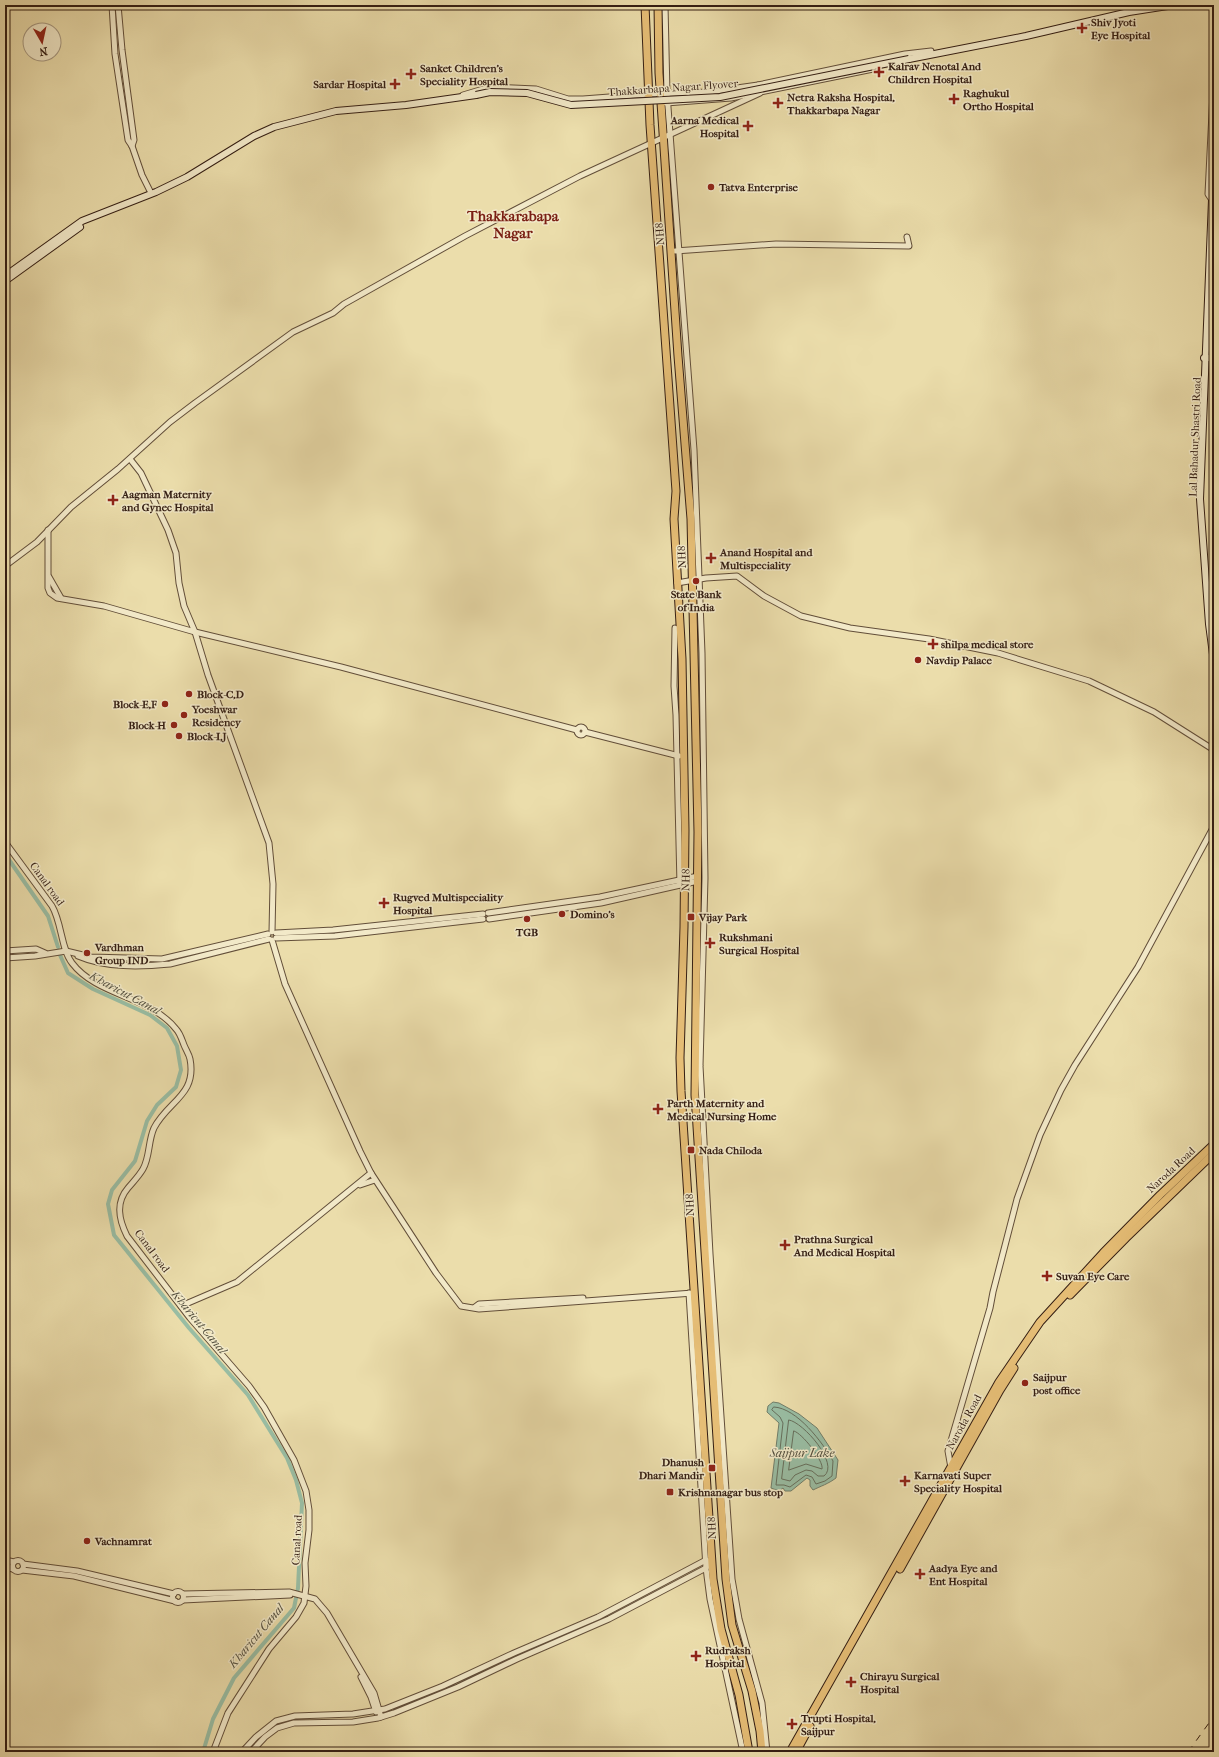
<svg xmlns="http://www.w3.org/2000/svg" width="1219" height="1757" font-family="'IM FELL French Canon',serif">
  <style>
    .water { fill: #99bda3; stroke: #717d69 }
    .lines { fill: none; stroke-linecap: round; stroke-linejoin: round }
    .shore { stroke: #666e5b; stroke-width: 1 }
    .canal { stroke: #99bda3; stroke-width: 4 }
    .tertiary-casing { stroke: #624e39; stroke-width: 7 }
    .secondary-casing { stroke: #341e13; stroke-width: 8 }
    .primary-casing { stroke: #341e13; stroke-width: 9 }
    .tertiary { stroke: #f2e9c8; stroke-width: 5 }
    .secondary { stroke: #f2e9c8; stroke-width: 6 }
    .primary { stroke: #e6be76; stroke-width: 7 }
    .rail { stroke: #341e13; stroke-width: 1; stroke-dasharray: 7 7; stroke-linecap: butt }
    .secondary-bridge-casing { stroke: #341e13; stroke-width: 8; stroke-linecap: butt }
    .secondary-bridge { stroke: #f2e9c8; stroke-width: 6 }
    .poi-dot { fill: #8f2418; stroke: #f2e9c8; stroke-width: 1.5 }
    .labels { text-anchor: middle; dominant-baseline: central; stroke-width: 3; stroke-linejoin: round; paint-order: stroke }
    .poi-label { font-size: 11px; font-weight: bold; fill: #341e13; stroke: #f2e9c8; text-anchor: start }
    .street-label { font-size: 11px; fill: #341e13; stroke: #f2e9c8 }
    .water-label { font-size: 12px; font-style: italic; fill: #524e3e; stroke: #f2e9c8 }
    .district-label { font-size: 15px; font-weight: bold; fill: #7a1f14; stroke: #f2e9c8 }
  </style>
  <rect width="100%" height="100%" fill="#ebddab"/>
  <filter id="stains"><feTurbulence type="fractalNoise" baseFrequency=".005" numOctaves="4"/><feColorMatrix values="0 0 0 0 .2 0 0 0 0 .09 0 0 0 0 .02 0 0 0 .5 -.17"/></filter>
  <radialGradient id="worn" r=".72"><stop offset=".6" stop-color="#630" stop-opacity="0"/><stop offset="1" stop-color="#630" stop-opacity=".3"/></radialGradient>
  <!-- water -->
  <path class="water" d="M773 1402 779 1403 799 1414 817 1428 838 1460 836 1478C828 1484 821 1486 813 1490L810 1486V1480L807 1478 791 1491H785L783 1488 779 1491 771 1488 779 1423 767 1412 768 1406Z"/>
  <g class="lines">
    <!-- shore -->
    <g class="shore">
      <path d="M774 1407C797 1408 823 1443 833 1461L832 1476 825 1481 816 1484 812 1477 806 1475 790 1487 784 1485H776L783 1423 780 1417 772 1410Z"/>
      <path d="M789 1420C803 1422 840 1464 824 1476H818L812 1471 806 1470 795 1475 790 1481 782 1479Z"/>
      <path d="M794 1431C802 1433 824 1461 822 1469L806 1464 789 1470Z"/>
    </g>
    <!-- canal -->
    <g class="canal">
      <polyline points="5,854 48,916 58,947"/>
      <polyline points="60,955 68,973 93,989 150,1015 167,1028 177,1046 181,1070 176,1087 157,1105 147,1121 135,1161 112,1190 108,1204 114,1235 189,1328 248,1395 287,1458 296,1480 302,1503 298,1588 294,1608 234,1678 213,1719 203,1752"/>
    </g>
    <defs>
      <g id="tertiary">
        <polyline points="112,5 115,54 128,140 132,146 142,175 151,193"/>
        <polyline points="118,5 122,50 134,140 132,146"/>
        <polyline points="665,5 667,94 694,450 702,653 705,878 700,1066 710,1254 732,1579 739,1619 762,1703 767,1752"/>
        <polyline points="463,95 490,87 536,89 568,99 583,99 649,94 709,92 758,85 905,54 931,51"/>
        <polyline points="666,103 731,98 878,68"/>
        <polyline points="1212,200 1208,194 1214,72"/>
        <polyline points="675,251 776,244 909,246 907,237"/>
        <polyline points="130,459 141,473 168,530 176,553 179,583 184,606 195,632 208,675 269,843 273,884 272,932"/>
        <polyline points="48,530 48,588 50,593 57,598 104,606 195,632 341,667 577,730"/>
        <polyline points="5,566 37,542 71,507 118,469 170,422 195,403 293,332 333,313 344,304 465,236 580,176 760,93 758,85"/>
        <polyline points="49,577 61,598"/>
        <polyline points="677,583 706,578 737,576 764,596 801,616 850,628 929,639 998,653 1089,681 1154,712 1214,750"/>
        <polyline points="675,628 674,686 676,715 680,885"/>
        <circle cx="581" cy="731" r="4"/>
        <polyline points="585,732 679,756"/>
        <path d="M5 842 52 906C62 923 61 949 72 963 97 996 150 996 176 1029 180 1033 182 1040 184 1045 186 1050 189 1054 190 1059 197 1095 168 1101 154 1128 148 1141 150 1157 143 1169 139 1176 133 1182 128 1188 115 1203 119 1220 127 1236L190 1318 249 1386 264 1407 294 1460 306 1491 309 1510V1530L305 1563 306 1586 304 1603 296 1617 269 1649 228 1713 213 1752"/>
        <polyline points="488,913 600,897 698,876"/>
        <polyline points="489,919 601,903 698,881"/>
        <polyline points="276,933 333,930 483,914"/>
        <polyline points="276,938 335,936 483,919"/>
        <polyline points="272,940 285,984 360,1151 371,1173 436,1273 461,1306 479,1309 693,1293"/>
        <polyline points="5,951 36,949 45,953"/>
        <path d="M78 956C106 968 140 967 170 964L269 939"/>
        <polyline points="5,958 35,956 66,951 91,957 162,959 268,934"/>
        <polyline points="360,1185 375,1180"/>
        <polyline points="689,1293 706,1568 710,1599 743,1752"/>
        <polyline points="181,1306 237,1282 371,1173"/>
        <polyline points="475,1307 479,1304 583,1298"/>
        <polyline points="951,1468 948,1451 990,1308 993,1292 1017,1199 1040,1135 1061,1090 1075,1065 1138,967 1214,826"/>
        <polyline points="5,1560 14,1562"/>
        <circle cx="18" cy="1566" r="5.5"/>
        <polyline points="23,1564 77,1571 174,1594"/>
        <polyline points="5,1567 13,1569"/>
        <polyline points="22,1570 74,1576 175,1601"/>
        <circle cx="178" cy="1597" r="5.5"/>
        <polyline points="183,1594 289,1592 315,1599 327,1613 374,1693 381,1717"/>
        <polyline points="183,1600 290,1595"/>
        <polyline points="361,1677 371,1697 376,1712"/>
        <polyline points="242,1752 256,1737 276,1721 295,1716 353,1714 385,1709 443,1686 514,1653 598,1617 706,1560 711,1562 706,1568 609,1619 517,1659 458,1687 394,1713 378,1718 353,1722 294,1723 277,1728 265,1737 251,1752"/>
      </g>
      <g id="secondary">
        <polyline points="909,59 1026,36 1129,12 1174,5"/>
        <polyline points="1214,150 1200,499 1209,624 1214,662"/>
        <polyline points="5,276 82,221 156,192 187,177 254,136 274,127 336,111 406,105 476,95"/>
        <polyline points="5,281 80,227"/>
        <polyline points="1204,358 1214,358"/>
      </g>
      <g id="primary">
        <polyline points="645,5 650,125 676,491 674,519 682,659 685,830 684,927 680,1058 681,1091 713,1579 721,1629 739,1695 749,1752"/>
        <polyline points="658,5 659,73 678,356 691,519 698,832 695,1095 726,1579 732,1625 752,1691 760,1731 762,1752"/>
        <polyline points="1070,1295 1126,1238 1214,1153"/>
        <polyline points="900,1569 1000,1390 1014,1368"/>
        <polyline points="790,1752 999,1382 1040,1322 1103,1253 1160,1195 1214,1144"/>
        <polyline points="796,1752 810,1726"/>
      </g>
    </defs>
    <!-- tertiary casing -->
    <use href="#tertiary" class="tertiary-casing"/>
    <!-- secondary casing -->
    <use href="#secondary" class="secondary-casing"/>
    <!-- primary casing -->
    <use href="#primary" class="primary-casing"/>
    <!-- tertiary -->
    <use href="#tertiary" class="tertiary"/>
    <!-- secondary -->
    <use href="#secondary" class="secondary"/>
    <!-- primary -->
    <use href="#primary" class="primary"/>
    <!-- rail -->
    <polyline class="rail" points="1188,1752 1214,1716"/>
    <defs>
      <polyline id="secondary-bridge" points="476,95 490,92 527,93 571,105 720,97 909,59"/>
    </defs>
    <!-- secondary-bridge casing -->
    <use href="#secondary-bridge" class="secondary-bridge-casing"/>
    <!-- secondary-bridge -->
    <use href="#secondary-bridge" class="secondary-bridge"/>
  </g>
  <!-- markers -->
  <g class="poi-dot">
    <path d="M1080 22h4v4h4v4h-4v4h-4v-4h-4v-4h4z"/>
    <path d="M877 66h4v4h4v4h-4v4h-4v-4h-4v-4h4z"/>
    <path d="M409 68h4v4h4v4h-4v4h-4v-4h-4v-4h4z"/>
    <path d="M393 78h4v4h4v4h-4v4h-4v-4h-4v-4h4z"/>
    <path d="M952 93h4v4h4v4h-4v4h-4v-4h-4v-4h4z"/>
    <path d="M776 97h4v4h4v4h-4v4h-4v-4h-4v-4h4z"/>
    <path d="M746 120h4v4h4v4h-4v4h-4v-4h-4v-4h4z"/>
    <circle cx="711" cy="187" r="4"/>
    <path d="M111 494h4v4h4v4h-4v4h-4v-4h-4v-4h4z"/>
    <path d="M709 552h4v4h4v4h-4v4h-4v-4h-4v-4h4z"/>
    <circle cx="696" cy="581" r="4"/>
    <path d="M931 638h4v4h4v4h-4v4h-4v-4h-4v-4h4z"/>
    <circle cx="918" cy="660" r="4"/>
    <circle cx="189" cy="694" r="4"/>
    <circle cx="165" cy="704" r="4"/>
    <circle cx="184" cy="715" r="4"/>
    <circle cx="174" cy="725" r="4"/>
    <circle cx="179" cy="736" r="4"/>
    <path d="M382 897h4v4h4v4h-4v4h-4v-4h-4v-4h4z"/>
    <circle cx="562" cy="914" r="4"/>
    <rect x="687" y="913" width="8" height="8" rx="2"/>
    <circle cx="527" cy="919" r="4"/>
    <path d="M708 937h4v4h4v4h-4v4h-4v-4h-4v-4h4z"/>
    <circle cx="87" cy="953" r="4"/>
    <path d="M656 1103h4v4h4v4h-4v4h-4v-4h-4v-4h4z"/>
    <rect x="687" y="1146" width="8" height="8" rx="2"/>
    <path d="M783 1239h4v4h4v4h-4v4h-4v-4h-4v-4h4z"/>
    <path d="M1045 1270h4v4h4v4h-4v4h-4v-4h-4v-4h4z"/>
    <circle cx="1025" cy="1383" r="4"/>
    <rect x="708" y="1464" width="8" height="8" rx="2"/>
    <path d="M903 1475h4v4h4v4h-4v4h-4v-4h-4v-4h4z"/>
    <rect x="666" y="1488" width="8" height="8" rx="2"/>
    <circle cx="87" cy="1541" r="4"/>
    <path d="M918 1568h4v4h4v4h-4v4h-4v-4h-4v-4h4z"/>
    <path d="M694 1650h4v4h4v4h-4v4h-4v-4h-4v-4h4z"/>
    <path d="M849 1676h4v4h4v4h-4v4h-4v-4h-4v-4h4z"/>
    <path d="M790 1718h4v4h4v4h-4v4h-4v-4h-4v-4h4z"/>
  </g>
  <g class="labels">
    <!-- poi labels -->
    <g class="poi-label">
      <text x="1091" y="22">Shiv Jyoti<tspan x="1091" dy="13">Eye Hospital</tspan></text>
      <text x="888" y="66">Kalrav Nenotal And<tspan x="888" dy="13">Children Hospital</tspan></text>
      <text x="420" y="68">Sanket Children's<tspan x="420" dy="13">Speciality Hospital</tspan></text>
      <text x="386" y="84" text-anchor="end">Sardar Hospital</text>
      <text x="963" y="93">Raghukul<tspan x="963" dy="13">Ortho Hospital</tspan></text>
      <text x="787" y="97">Netra Raksha Hospital,<tspan x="787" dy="13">Thakkarbapa Nagar</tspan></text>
      <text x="739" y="120" text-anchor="end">Aarna Medical<tspan x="739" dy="13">Hospital</tspan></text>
      <text x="719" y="187">Tatva Enterprise</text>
      <text x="122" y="494">Aagman Maternity<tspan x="122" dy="13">and Gynec Hospital</tspan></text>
      <text x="720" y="552">Anand Hospital and<tspan x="720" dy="13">Multispeciality</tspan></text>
      <text x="696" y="594" text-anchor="middle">State Bank<tspan x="696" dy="13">of India</tspan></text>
      <text x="941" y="644">shilpa medical store</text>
      <text x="926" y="660">Navdip Palace</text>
      <text x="197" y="694">Block-C,D</text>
      <text x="157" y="704" text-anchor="end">Block-E,F</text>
      <text x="192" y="709">Yoeshwar<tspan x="192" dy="13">Residency</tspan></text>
      <text x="166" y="725" text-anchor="end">Block-H</text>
      <text x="187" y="736">Block-I,J</text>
      <text x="393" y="897">Rugved Multispeciality<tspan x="393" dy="13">Hospital</tspan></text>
      <text x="570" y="914">Domino's</text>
      <text x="699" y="917">Vijay Park</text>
      <text x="527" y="932" text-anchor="middle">TGB</text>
      <text x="719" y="937">Rukshmani<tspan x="719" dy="13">Surgical Hospital</tspan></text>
      <text x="95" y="947">Vardhman<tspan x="95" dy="13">Group IND</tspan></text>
      <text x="667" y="1103">Parth Maternity and<tspan x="667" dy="13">Medical Nursing Home</tspan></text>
      <text x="699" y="1150">Nada Chiloda</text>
      <text x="794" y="1239">Prathna Surgical<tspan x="794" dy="13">And Medical Hospital</tspan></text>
      <text x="1056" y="1276">Suvan Eye Care</text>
      <text x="1033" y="1377">Saijpur<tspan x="1033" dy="13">post office</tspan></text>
      <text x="704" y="1462" text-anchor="end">Dhanush<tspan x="704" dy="13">Dhari Mandir</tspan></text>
      <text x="914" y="1475">Karnavati Super<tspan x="914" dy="13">Speciality Hospital</tspan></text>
      <text x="678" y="1492">Krishnanagar bus stop</text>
      <text x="95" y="1541">Vachnamrat</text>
      <text x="929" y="1568">Aadya Eye and<tspan x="929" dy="13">Ent Hospital</tspan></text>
      <text x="705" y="1650">Rudraksh<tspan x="705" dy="13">Hospital</tspan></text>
      <text x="860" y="1676">Chirayu Surgical<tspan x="860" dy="13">Hospital</tspan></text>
      <text x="801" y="1718">Trupti Hospital,<tspan x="801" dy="13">Saijpur</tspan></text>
    </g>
    <!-- street labels -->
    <g class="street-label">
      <text transform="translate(673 88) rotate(-4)">Thakkarbapa Nagar Flyover</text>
      <text transform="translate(660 234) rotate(-94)">NH8</text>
      <text transform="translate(1195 437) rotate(-88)">Lal Bahadur Shastri Road</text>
      <text transform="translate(682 557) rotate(-92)">NH8</text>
      <text transform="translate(686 880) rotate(-89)">NH8</text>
      <text transform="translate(47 884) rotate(54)">Canal road</text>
      <text transform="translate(1171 1170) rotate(-43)">Naroda Road</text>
      <text transform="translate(690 1205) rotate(-93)">NH8</text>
      <text transform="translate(152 1251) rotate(53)">Canal road</text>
      <text transform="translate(964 1422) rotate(-61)">Naroda Road</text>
      <text transform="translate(712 1528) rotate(-93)">NH8</text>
      <text transform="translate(297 1540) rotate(-87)">Canal road</text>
    </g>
    <!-- water labels -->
    <g class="water-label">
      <text transform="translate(125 993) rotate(28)">Kharicut Canal</text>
      <text transform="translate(199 1322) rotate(50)">Kharicut Canal</text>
      <text x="802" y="1453">Saijpur Lake</text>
      <text transform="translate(256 1636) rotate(-50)">Kharicut Canal</text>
    </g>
    <!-- district labels -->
    <g class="district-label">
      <text x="513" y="216">Thakkarabapa<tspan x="513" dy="17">Nagar</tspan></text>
    </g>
  </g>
  <!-- margin -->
  <rect width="1219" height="1757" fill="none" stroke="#ebddab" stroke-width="20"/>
  <rect x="6" y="6" width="1207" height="1745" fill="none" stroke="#341e13" stroke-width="2"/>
  <rect x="10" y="10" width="1199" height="1737" fill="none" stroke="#341e13"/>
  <!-- north arrow -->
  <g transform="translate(42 42) rotate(171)"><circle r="19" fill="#f2e9c8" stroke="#a69880"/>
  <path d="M0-3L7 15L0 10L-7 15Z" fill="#8f2418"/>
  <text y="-6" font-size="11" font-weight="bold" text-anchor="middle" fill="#341e13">N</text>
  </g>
  <rect width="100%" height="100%" filter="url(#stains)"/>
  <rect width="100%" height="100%" fill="url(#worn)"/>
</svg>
